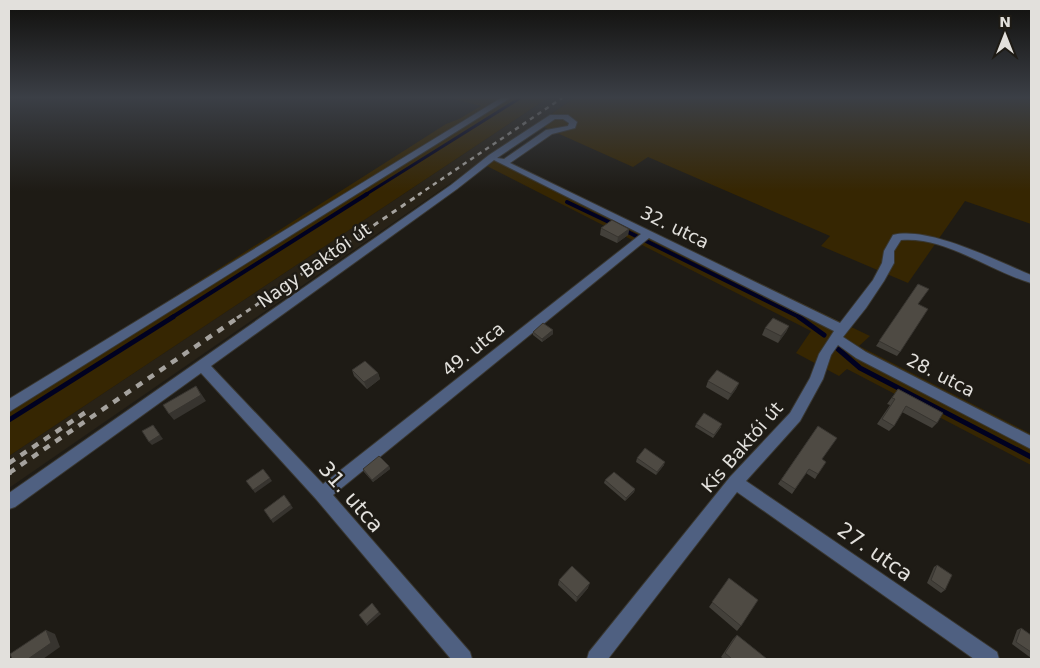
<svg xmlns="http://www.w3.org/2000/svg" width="1040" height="668" font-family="'DejaVu Sans',sans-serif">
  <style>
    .built { fill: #282217 }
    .green { fill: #362602 }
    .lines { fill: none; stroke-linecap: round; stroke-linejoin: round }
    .stream-far2 { stroke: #000121; stroke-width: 3 }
    .stream-far1 { stroke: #000121; stroke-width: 4 }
    .stream { stroke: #000121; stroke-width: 5 }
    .minor-casing { stroke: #393731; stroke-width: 2 }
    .minor { fill: #4f6081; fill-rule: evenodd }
    .rail-far3 { stroke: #a5a29e; stroke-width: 2.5; stroke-dasharray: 4.5 4.5; stroke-linecap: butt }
    .rail-far2 { stroke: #a5a29e; stroke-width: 3; stroke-dasharray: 5.5 5.5; stroke-linecap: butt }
    .rail-far1 { stroke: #a5a29e; stroke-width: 4.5; stroke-dasharray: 7 7; stroke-linecap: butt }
    .rail { stroke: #a5a29e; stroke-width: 5; stroke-dasharray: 9 9; stroke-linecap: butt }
    .wall { fill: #43403a }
    .shaded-wall { fill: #37342f }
    .building { fill: #4e4a43; stroke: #37342f }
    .labels { text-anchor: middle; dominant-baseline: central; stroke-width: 4.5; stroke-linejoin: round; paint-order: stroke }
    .street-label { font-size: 18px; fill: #e2e0dc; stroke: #1e1b15 }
    .near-street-label { font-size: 21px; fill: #e2e0dc; stroke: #1e1b15 }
  </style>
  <rect width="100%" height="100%" fill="#1e1b15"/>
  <!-- built -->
  <polygon class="built" points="548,98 574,98 9,488 9,456"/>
  <!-- green -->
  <g class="green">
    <polygon points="451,98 548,98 9,456 9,402 446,124 459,119 481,106"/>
    <polygon points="574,98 1031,98 1031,224 965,201 908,283 821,246 830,236 648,157 633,167 537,124"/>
    <polygon points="492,155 870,336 859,346 1031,434 1031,465 847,369 839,376 796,353 811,331 481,163"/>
  </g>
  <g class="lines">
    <!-- stream-far2 -->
    <polyline class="stream-far2" points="365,195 520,98"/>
    <!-- stream-far1 -->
    <g class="stream-far1">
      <polyline points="567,202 613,224"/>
      <polyline points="624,230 801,318"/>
      <polyline points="171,318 367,194"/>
    </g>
    <!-- stream -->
    <g class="stream">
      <polyline points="799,317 824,335"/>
      <polyline points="838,349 860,368 1031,457"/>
      <polyline points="9,420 173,317"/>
    </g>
    <defs>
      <g id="minor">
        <polygon points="501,98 510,98 9,412 9,399"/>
        <path d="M550 115H568L577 122 575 128 552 134 510 163 840 323 873 280 882 263 884 251 893 235C929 226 997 261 1031 275V283C989 271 945 236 901 240L894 251V263L884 281 866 308 843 337 866 352 1031 436V449L856 358 838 345 831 355 823 379 800 421 746 481 997 652 999 659H974L737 492 608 659H587L589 652 730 477 790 413 810 378 819 354 834 331 649 238 333 495 470 652 472 659H451L316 499 201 373 15 507 9 509V493L451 185 489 155ZM555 119H563L569 123 568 126 546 130 504 159 497 158ZM494 160 641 234 323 484 211 366 457 189Z"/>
      </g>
    </defs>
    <!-- minor casing -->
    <use href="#minor" class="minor-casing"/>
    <!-- minor -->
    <use href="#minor" class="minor"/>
    <!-- rail-far3 -->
    <polyline class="rail-far3" points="418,195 562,98"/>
    <!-- rail-far2 -->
    <polyline class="rail-far2" points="237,318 420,194"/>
    <!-- rail-far1 -->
    <g class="rail-far1">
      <polyline points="9,463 86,412"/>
      <polyline points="9,473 239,317"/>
    </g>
    <!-- rail -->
    <polyline class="rail" points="9,473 11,472"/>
  </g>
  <!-- wall -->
  <g class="wall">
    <polygon points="601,228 629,229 628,235 617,243 600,235"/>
    <polygon points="918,284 918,304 900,352 897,356 876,346"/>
    <polygon points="789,326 786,332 778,343 762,335 765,328"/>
    <polygon points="533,332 553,334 542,342 533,335"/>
    <polygon points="352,370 378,373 380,379 367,389 354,376"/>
    <polygon points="708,381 739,383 736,389 728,400 706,387"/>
    <polygon points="898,389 937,423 932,428 902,412 894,426 889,431 877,424 890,405 887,404"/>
    <polygon points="696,424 721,427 713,438 695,427"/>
    <polygon points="818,426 822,459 818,474 815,479 806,473 792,494 778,484"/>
    <polygon points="637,458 664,465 656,475 636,462"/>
    <polygon points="389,466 390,469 373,482 364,472 363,469"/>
    <polygon points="605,480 635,489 634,492 625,501 604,483"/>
    <polygon points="937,565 945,590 941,593 927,583 934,567"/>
    <polygon points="729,578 741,626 737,631 709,607"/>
    <polygon points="559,580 588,588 576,602 558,585"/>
    <polygon points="1021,628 1031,635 1031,658 1012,644 1017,630"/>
    <polygon points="737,635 767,659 724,659 721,657 733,639"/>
  </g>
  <!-- shaded-wall -->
  <g class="shaded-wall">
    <polygon points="629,229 628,235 617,243 618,237"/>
    <polygon points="789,326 786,332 778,343 781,336"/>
    <polygon points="553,330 553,334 542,342 542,339"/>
    <polygon points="378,373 380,379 367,389 364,382"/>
    <polygon points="739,383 736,389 728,400 731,394"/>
    <polygon points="196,386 206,401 174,420 169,414"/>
    <polygon points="153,425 163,439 152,445 149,442"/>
    <polygon points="665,462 664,465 656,475 657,472"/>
    <polygon points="389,466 390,469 373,482 372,480"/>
    <polygon points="270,478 272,481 255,493 253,490"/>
    <polygon points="635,489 634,492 625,501 626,498"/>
    <polygon points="291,505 293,508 273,523 271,520"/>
    <polygon points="590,583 588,588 576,602 577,597"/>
    <polygon points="379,612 381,614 367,626 366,624"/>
    <polygon points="46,630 55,634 60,647 43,659 28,659"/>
  </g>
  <!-- building -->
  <g class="building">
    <polygon points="612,220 629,229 618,237 601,228"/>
    <polygon points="918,284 929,289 918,304 928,309 900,352 879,341"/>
    <polygon points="773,318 789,326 781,336 765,328"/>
    <polygon points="543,323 553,330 542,339 533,332"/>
    <polygon points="365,361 378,373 364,382 352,370"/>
    <polygon points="717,370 739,383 731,394 708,381"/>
    <polygon points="196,386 201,395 169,414 163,405"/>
    <polygon points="898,389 943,413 937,423 906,406 894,426 882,419 895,399 892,398"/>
    <polygon points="704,413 722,424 714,435 696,424"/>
    <polygon points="153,425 160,435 149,442 142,431"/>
    <polygon points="818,426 837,438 822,459 826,462 818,474 809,469 795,489 781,480"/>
    <polygon points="645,448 665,462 657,472 637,458"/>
    <polygon points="379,456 389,466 372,480 363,469"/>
    <polygon points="263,469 270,478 253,490 246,481"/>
    <polygon points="614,472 635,489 626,498 605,480"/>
    <polygon points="284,495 291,505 271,520 264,510"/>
    <polygon points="937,565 952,575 945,590 931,580"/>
    <polygon points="572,566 590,583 577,597 559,580"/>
    <polygon points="729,578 758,600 741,626 712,602"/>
    <polygon points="372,603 379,612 366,624 359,615"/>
    <polygon points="1021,628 1031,635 1031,652 1016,642"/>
    <polygon points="46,630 51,643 28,659 12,659 10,654"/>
    <polygon points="737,635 767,659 732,659 725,653"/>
  </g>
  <!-- sky -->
  <linearGradient id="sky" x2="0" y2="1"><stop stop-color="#100f0c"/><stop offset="0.51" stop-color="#3b3f46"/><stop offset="1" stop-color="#3b3f46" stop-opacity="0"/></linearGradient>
  <rect width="1040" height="191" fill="url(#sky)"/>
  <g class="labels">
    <!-- street labels -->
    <g class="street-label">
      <text transform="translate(675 227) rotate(26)">32. utca</text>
      <text transform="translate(314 265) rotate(-35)">Nagy Baktói út</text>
      <text transform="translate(473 349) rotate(-39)">49. utca</text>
      <text transform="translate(941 375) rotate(27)">28. utca</text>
      <text transform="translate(742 447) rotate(-49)">Kis Baktói út</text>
    </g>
    <!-- near-street labels -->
    <g class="near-street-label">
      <text transform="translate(351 497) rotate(49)">31. utca</text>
      <text transform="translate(875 552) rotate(35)">27. utca</text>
    </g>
  </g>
  <!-- border -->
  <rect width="1040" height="668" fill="none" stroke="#e2e0dc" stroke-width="20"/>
  <!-- north arrow -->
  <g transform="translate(1005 35)" stroke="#1e1b15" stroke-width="4" paint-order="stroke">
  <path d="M0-4L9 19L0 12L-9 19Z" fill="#e2e0dc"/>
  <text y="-8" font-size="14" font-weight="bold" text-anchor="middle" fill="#e2e0dc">N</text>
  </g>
</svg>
